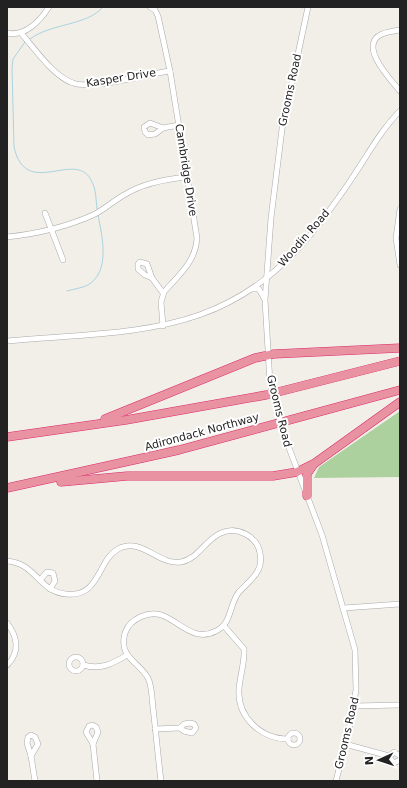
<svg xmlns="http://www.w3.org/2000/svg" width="407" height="788" font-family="'DejaVu Sans',sans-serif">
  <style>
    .forest { fill: #add19e }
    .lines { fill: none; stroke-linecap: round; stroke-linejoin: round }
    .stream { stroke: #aad3df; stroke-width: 1 }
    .minor-casing { stroke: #a9a9a9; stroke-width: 6 }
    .highway-casing { stroke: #dc2a67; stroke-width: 9 }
    .minor { stroke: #fff; stroke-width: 5 }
    .highway { stroke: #e892a2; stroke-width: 8 }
    .minor-bridge-casing { stroke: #a9a9a9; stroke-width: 6; stroke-linecap: butt }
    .minor-bridge { stroke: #fff; stroke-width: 5 }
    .labels { text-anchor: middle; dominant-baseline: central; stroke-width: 4; stroke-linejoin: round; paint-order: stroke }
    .street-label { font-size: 11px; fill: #222; stroke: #fff }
  </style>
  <rect width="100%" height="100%" fill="#f2efe9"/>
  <!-- forest -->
  <polygon class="forest" points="400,411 400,477 314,478 319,467"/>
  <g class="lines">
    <!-- stream -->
    <g class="stream">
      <path d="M30 39C51 23 87 26 103 7"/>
      <path d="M25 42 13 59 12 68 14 147C26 201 77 147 92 182 96 189 96 200 97 209"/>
      <path d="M67 291C74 289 82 288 88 285 111 271 102 236 98 215"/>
    </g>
    <defs>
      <g id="minor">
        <path d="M150 7 155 10 158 16 170 71 197 238C196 261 179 275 164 292L161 302 163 326"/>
        <path d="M400 30C394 31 387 32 382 34 357 45 391 80 400 91"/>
        <path d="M7 33C25 37 40 21 49 7"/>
        <path d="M21 33C34 48 54 77 73 83 92 90 148 74 170 71"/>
        <polygon points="150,123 163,128 155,134 148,135 145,132 144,127"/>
        <polyline points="163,128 179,125"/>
        <polyline points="400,209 396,238 400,265"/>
        <polyline points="45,213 63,260"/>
        <path d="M7 237C36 234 66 227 93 215 104 210 113 201 124 195 143 183 165 179 188 177"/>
        <polygon points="140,262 147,264 152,278 145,275 138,269 138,264"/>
        <polyline points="152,278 163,293"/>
        <polyline points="252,289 259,289 264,298"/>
        <path d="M7 341C142 329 232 339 323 219 334 204 346 188 356 172 370 151 382 129 400 111"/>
        <polyline points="270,383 265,300 271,218 282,129 308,7"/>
        <polyline points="283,432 322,535 355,650 356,690 349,729 336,781"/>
        <path d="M7 561C36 563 39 592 66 594 100 598 97 561 118 549 141 536 159 566 181 562 198 559 206 539 221 533 237 526 257 536 260 553 264 572 250 580 239 592 229 604 232 624 216 631 195 642 182 624 164 616 150 610 130 618 125 633 118 657 139 662 148 678 152 686 152 699 153 708 156 732 158 757 161 781"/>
        <polyline points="40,580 47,572 53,573 55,581 50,589"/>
        <polyline points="344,608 400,604"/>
        <path d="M7 623C17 636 21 652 7 665"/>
        <path d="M224 626 244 649C245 662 240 675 239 689 237 717 261 739 288 739"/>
        <circle cx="76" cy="664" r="7"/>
        <path d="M83 665C101 670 112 664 127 655"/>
        <polyline points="354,706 400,705"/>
        <polygon points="190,723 194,724 196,728 192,733 184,731 180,728 184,724"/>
        <polygon points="92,725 96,727 98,732 93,744 86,732 89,726"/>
        <polyline points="155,729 180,728"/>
        <circle cx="294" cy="739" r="6"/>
        <polygon points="31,735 35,737 38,744 31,756 27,743 28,737"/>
        <polyline points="93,744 97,781"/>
        <polyline points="345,744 389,756"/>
        <polyline points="31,756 35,781"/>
        <polyline points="400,756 394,752 389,757 394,763 400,760"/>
      </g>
      <g id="highway">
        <polyline points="105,419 255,358 274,354 400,348"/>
        <polyline points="7,437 126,420 266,395 400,361"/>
        <polyline points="61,482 127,476 273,476 297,472 315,463 400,402"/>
        <polyline points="7,488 179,450 400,390"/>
        <polyline points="307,496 307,474 314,464"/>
      </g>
    </defs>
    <!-- minor casing -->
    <use href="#minor" class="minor-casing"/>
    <!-- highway casing -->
    <use href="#highway" class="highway-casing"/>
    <!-- minor -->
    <use href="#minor" class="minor"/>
    <!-- highway -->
    <use href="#highway" class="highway"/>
    <defs>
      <polyline id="minor-bridge" points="270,383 283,432"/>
    </defs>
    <!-- minor-bridge casing -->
    <use href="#minor-bridge" class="minor-bridge-casing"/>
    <!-- minor-bridge -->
    <use href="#minor-bridge" class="minor-bridge"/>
  </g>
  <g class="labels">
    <!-- street labels -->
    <g class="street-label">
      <text transform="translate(121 78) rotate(-9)">Kasper Drive</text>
      <text transform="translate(290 90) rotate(-78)">Grooms Road</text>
      <text transform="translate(186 170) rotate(81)">Cambridge Drive</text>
      <text transform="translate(304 238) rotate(-49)">Woodin Road</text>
      <text transform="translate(279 411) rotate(76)">Grooms Road</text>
      <text transform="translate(202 432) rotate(-15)">Adirondack Northway</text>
      <text transform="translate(347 733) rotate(-77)">Grooms Road</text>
    </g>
  </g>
  <!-- border -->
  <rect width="407" height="788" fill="none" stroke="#222222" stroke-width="16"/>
  <!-- north arrow -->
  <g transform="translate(379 760) rotate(267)" stroke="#ffffff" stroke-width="3" paint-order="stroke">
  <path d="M0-3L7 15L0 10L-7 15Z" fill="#222222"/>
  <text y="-6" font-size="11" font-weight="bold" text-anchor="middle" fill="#222222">N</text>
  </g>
</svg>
